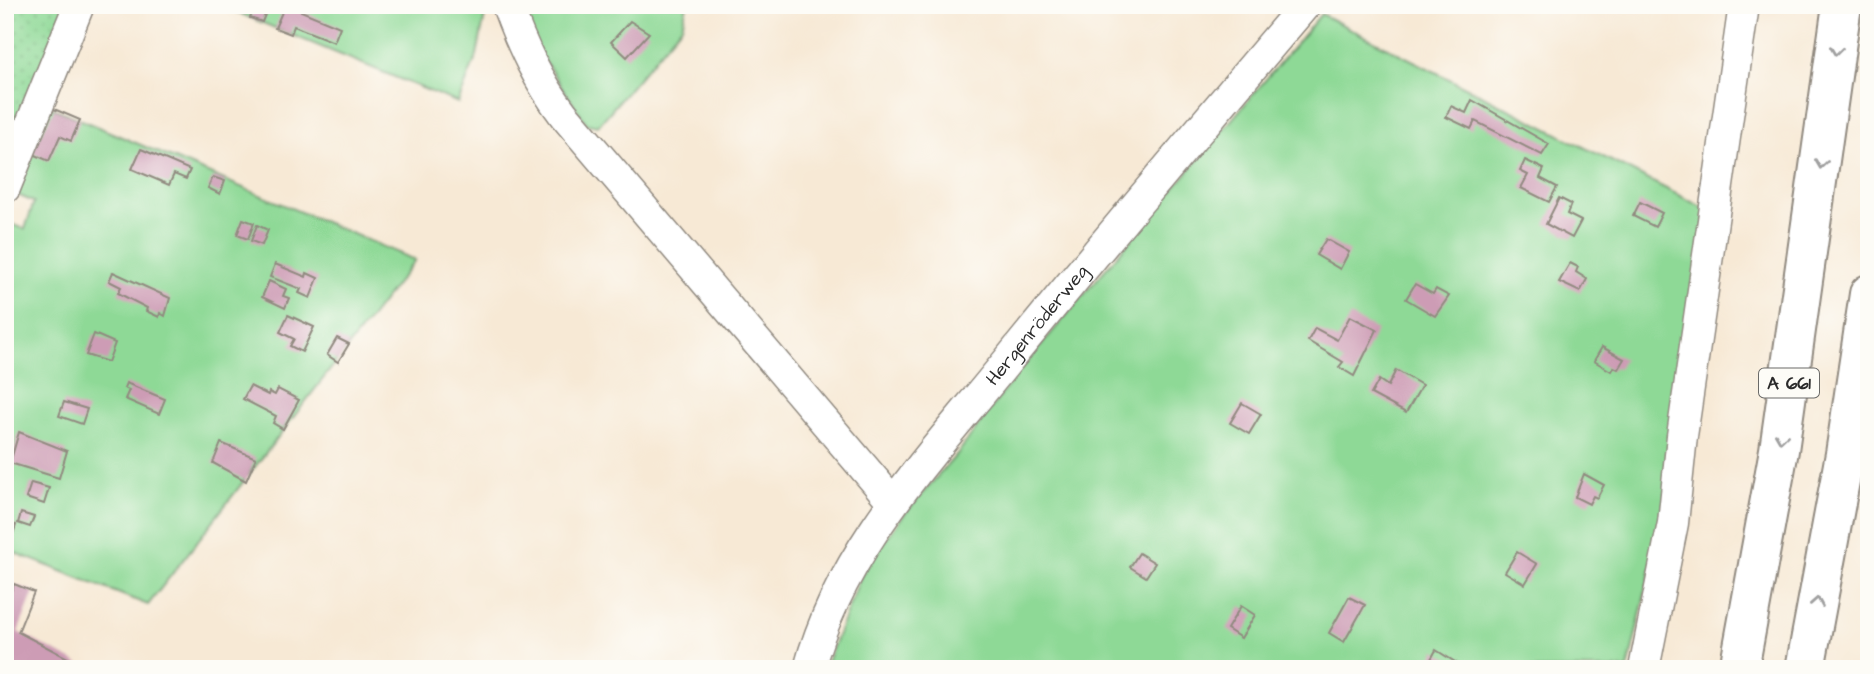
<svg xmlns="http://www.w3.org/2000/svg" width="1874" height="674" font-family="'Architects Daughter',sans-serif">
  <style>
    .grass { fill: url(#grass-dots); stroke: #5c8260; stroke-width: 2 }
    .garden { fill: #8ed996; stroke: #5c8260; stroke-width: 2 }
    .building { fill: #cd9cb5 }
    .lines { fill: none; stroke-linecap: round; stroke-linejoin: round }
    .minor-casing { stroke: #918a80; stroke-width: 33 }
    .highway-casing { stroke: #918a80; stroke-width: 42 }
    .minor { stroke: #fff; stroke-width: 30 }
    .highway { stroke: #fff; stroke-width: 38 }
    .oneway { stroke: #a0a0a0 }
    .labels { text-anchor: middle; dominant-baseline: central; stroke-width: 5; stroke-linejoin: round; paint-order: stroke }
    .shield { fill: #fdfcf7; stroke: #6a6a68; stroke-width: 2 }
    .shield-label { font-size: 18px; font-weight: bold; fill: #2b2b2b }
    .street-label { font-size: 19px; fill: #2b2b2b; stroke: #fdfcf7 }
  </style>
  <defs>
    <pattern id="grass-dots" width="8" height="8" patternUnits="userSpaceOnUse" patternTransform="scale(1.75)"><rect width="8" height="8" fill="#8ed996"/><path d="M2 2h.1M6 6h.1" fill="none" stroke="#7bba81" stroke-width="1.8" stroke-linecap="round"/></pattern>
  </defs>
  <rect width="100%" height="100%" fill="#fdfcf7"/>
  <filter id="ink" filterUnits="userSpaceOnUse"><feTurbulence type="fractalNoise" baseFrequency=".0143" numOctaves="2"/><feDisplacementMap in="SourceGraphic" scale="14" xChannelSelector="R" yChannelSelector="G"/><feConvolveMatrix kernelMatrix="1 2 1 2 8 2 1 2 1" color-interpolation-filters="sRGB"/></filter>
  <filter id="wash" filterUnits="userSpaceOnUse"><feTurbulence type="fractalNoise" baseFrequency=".00686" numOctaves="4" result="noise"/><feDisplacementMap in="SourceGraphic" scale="28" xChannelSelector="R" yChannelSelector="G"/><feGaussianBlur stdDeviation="1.57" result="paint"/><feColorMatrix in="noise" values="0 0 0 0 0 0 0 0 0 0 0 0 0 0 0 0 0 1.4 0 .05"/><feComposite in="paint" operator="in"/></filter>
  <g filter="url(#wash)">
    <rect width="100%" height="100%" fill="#f7e9d5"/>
    <!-- grass -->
    <polygon class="grass" points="5,5 69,5 5,163"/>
    <!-- garden -->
    <g class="garden">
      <polygon points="219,5 487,5 477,55 458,103"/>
      <polygon points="515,5 687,5 682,26 598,126 587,124 523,29"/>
      <polygon points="1321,14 1708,210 1662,520 1628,669 824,669 863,571 902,517 957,454 1016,375"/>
      <polygon points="48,106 415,260 148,605 5,549 5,270 11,254 5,251 5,239 11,224 25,229 34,202 10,192"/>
    </g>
    <g id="blocks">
      <!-- building -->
      <g class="building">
        <polygon points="285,5 303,5 301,11 340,27 334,42 294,26 291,34 275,28"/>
        <polygon points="255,6 267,10 262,22 250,18"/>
        <polygon points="630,21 649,33 627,57 611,42"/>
        <polygon points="1472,100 1549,144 1542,155 1475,121 1471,129 1446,117 1451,106 1466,113"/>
        <polygon points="54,109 80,120 71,141 60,136 49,161 31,153"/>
        <polygon points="141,149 190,170 186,179 174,174 169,185 132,169"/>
        <polygon points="1525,160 1544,169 1540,178 1557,187 1549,202 1521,188 1528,175 1520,171"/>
        <polygon points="213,177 225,181 220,194 208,188"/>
        <polygon points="1559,198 1571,204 1567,214 1581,221 1572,238 1546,224"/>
        <polygon points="1640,202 1662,213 1655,227 1633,216"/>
        <polygon points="243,219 254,223 248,239 237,235"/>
        <polygon points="257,225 268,230 262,245 251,241"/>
        <polygon points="1326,239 1349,252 1340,269 1316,255"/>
        <polygon points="1570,263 1578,267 1576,272 1587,279 1580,292 1559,282"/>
        <polygon points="275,264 306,277 307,273 318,278 310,298 299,293 301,289 270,277"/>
        <polygon points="113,272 170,298 165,316 160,313 159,317 146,311 147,308 118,293 121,287 109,281"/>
        <polygon points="269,281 286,289 283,296 289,298 285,308 262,297"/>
        <polygon points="1415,284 1433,294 1436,289 1449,296 1435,316 1406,299"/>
        <polygon points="288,315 314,327 302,352 290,346 294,339 280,332"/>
        <polygon points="1350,316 1377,330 1354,376 1339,367 1343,362 1308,341 1315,328 1337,340"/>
        <polygon points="94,334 115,343 108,362 86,355"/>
        <polygon points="337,338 349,344 338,362 327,355"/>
        <polygon points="1602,347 1624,359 1618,369 1614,367 1611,371 1594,361"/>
        <polygon points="1396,370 1422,385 1406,413 1371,394 1379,380 1388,386"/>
        <polygon points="126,383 165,399 159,414 125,399 129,390 124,388"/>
        <polygon points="250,386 268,395 269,392 275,395 278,389 299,400 283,429 273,423 276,416 243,399"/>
        <polygon points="64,402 87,409 82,424 59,416"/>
        <polygon points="1242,403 1261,414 1249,434 1230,423"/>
        <polygon points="19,432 67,451 59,478 10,463"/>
        <polygon points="221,443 256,458 246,481 213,463"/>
        <polygon points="1584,474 1604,485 1597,498 1593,496 1589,504 1575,497"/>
        <polygon points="31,483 49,488 44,504 26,498"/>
        <polygon points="21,513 34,517 30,527 18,523"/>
        <polygon points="5,521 16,525 10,543 5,542"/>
        <polygon points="1517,552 1537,564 1525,584 1505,572"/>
        <polygon points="1139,553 1155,563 1146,577 1130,567"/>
        <polygon points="14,584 34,592 18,632 81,665 79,669 5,669 5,605"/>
        <polygon points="1349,597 1365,605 1344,642 1329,633"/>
        <polygon points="1241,606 1255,615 1241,638 1227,629"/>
        <polygon points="1436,650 1463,667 1461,669 1442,669 1430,661"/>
      </g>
    </g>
  </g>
  <g filter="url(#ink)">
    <use href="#blocks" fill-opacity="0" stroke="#918a80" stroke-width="2"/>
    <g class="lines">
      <defs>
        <g id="minor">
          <path d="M507 5C522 46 538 81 564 115L893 502"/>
          <polyline points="5,188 79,5"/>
          <path id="s1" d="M809 669C841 549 929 458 1005 364 1103 243 1204 124 1305 5"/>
          <polyline points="1644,669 1673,523 1682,436 1744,5"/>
        </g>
        <g id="highway">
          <polyline points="1739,669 1779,450 1842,5"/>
          <polyline points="1805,669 1845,454 1869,294"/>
        </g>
      </defs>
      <!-- minor casing -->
      <use href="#minor" class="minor-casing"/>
      <!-- highway casing -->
      <use href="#highway" class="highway-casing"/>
      <!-- minor -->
      <use href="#minor" class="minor"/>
      <!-- highway -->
      <use href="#highway" class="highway"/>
    </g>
    <!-- one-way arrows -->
    <defs><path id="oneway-chevron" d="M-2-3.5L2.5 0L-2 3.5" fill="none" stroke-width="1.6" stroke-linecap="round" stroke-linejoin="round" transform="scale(1.75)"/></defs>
    <g class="oneway">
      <use href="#oneway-chevron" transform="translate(1836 51) rotate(97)"/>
      <use href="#oneway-chevron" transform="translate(1821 164) rotate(98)"/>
      <use href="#oneway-chevron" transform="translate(1781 438) rotate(98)"/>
      <use href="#oneway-chevron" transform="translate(1817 602) rotate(-80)"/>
    </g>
  </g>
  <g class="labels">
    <!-- shield labels -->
    <rect class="shield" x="1759" y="368.5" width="60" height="29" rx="5"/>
    <g class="shield-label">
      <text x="1789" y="383">A 661</text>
    </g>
    <!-- street labels -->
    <g class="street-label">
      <text stroke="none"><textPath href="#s1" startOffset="416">Hergenröderweg</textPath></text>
    </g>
  </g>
  <!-- margin -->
  <rect width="1874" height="674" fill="none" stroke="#fdfcf7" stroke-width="28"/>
</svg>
